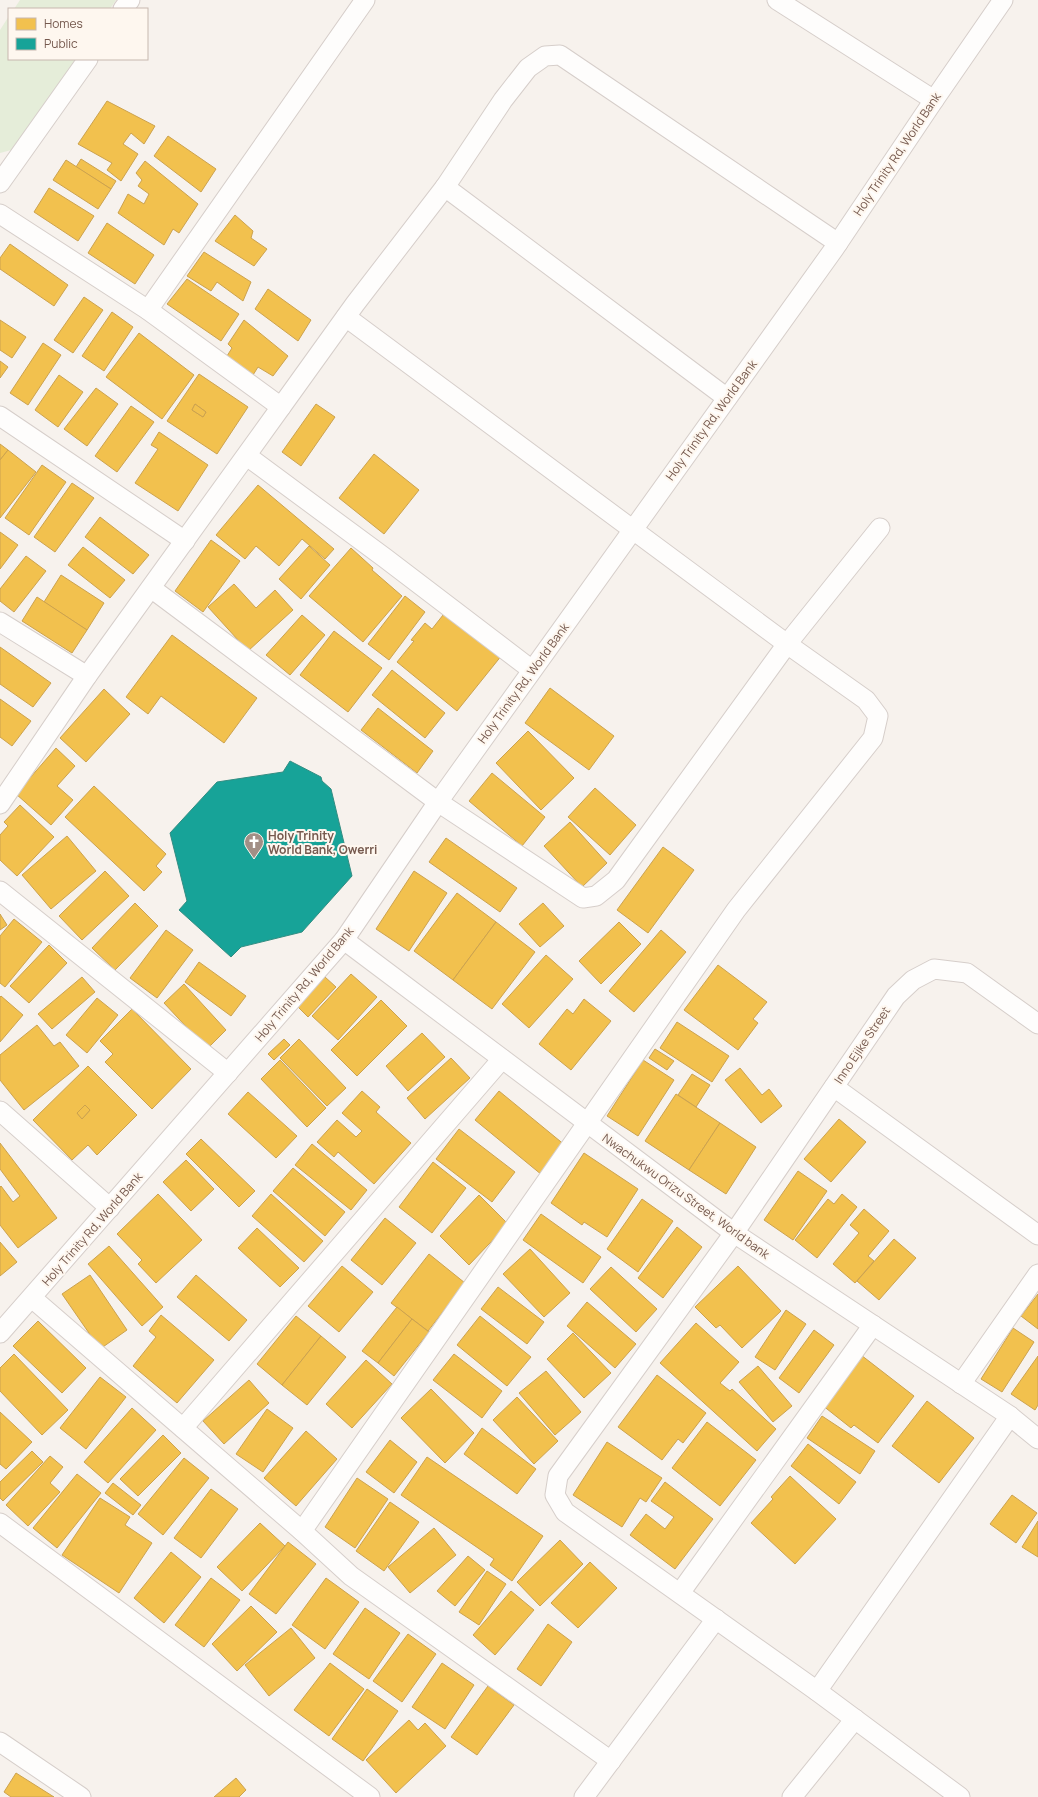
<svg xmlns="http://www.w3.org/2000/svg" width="1038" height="1797" font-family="Manrope,sans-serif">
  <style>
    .green { fill: #e5edd9 }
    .homes { fill: #f2c14e; stroke: #cca24e; fill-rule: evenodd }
    .public { fill: #17a398; stroke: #338d82 }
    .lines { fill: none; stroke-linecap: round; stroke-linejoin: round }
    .street-casing { stroke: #d6ceca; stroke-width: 21 }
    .street { stroke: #fefdfc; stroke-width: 19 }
    .labels { text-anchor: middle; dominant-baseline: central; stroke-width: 4; stroke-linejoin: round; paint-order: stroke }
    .street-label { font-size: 12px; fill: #75594e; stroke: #fef7ef }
    .poi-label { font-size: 12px; font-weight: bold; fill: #75594e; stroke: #fef7ef; text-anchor: start }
  </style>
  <rect width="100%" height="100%" fill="#f7f2ed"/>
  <!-- green -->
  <g class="green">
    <polygon points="20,0 116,0 110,9 14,9"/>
    <polygon points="9,16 9,59 76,59 15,149 0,153 0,30"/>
  </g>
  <!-- homes -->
  <g class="homes">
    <polygon points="107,101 155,126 144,144 131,133 123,144 138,154 121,181 107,170 112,163 78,144"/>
    <polygon points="168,136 216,169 201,192 154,156"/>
    <polygon points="81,159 116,181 111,189 76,167"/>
    <polygon points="66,160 111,189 98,209 53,180"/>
    <polygon points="145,161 198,204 179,233 173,229 164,245 118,213 128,194 144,204 149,194 138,186 142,180 136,173"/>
    <polygon points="49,188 94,216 78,241 34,212"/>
    <polygon points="235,215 253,231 251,238 267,249 254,266 215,241"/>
    <polygon points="107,223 154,255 135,284 88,253"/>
    <polygon points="10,244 68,285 54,306 0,269 0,258"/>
    <polygon points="204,252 251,282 243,301 217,282 211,291 187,276"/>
    <polygon points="187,279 239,314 221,341 167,304"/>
    <polygon points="268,289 311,320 298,341 255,309"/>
    <polygon points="84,297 103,310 73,353 54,340"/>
    <polygon points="112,312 133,327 104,371 82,356"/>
    <polygon points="0,320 26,337 12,358 0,350"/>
    <polygon points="244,320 288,356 273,376 258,367 253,375 227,356 232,348 228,344"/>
    <polygon points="139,333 194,375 162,419 106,377"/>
    <polygon points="43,343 61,355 28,405 10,393"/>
    <polygon points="0,361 8,367 0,378"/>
    <path d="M199 374 248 407 217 454 167 421ZM195 404 206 412 203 417 192 410Z"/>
    <polygon points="59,375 83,392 58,427 35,410"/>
    <polygon points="96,388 118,404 87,446 64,429"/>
    <polygon points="195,404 206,412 203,417 192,410"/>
    <polygon points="316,404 335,417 301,466 282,452"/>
    <polygon points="131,406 154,422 117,472 95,456"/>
    <polygon points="159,432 208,465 178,511 135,483 158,449 151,445"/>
    <polygon points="0,444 8,450 0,460"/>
    <polygon points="8,450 36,472 0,518 0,460"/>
    <polygon points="374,454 419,490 384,534 339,498"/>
    <polygon points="42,465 66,482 29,535 5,518"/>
    <polygon points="72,483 94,498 55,552 34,537"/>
    <polygon points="258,485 334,549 325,559 302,539 279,566 256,546 245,559 216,535"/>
    <polygon points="100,517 149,555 133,574 85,537"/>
    <polygon points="0,532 18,545 0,569"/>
    <polygon points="211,540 240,561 203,612 175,591"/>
    <polygon points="309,546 330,565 301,599 279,579"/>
    <polygon points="83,547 125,580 110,598 68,565"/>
    <polygon points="351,548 373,568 372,570 402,596 363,642 309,596"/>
    <polygon points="26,556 46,571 14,612 0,601 0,589"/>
    <polygon points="61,575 104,603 87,630 44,602"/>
    <polygon points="234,584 256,608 275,590 293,610 248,651 208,607"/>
    <polygon points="405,596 425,612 389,660 368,644"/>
    <polygon points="37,597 87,630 72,653 22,621"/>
    <polygon points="447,610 502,655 457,711 397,662 414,641 411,640 425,623 432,629"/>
    <polygon points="302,615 325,635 290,675 266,655"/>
    <polygon points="334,631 382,668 348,712 300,675"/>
    <polygon points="172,635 257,698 224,743 161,696 148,714 126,697"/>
    <polygon points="0,647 51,683 33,707 0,684"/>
    <polygon points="392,670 445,713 425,738 372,695"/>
    <polygon points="550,688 614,736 589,770 525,723"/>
    <polygon points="104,689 130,714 86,762 60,738"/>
    <polygon points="0,699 31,721 12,746 0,737"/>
    <polygon points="378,708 433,751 417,773 361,730"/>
    <polygon points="528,731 574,778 541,810 496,763"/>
    <polygon points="56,748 75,766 57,786 73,800 51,825 16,794"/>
    <polygon points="492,773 545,817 522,846 469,801"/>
    <polygon points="94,786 166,854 156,866 162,872 144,891 65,817"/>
    <polygon points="595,788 636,825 610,855 568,817"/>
    <polygon points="20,805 54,837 17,876 0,860 0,835 8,826 4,822"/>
    <polygon points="570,822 607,863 582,887 544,846"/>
    <polygon points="67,836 96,871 51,909 22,875"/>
    <polygon points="446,838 517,888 500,912 429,862"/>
    <polygon points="663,847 694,870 648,933 617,910"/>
    <polygon points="105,871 129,896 82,940 59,916"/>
    <polygon points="414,871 447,893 409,951 376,929"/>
    <polygon points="457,893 496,922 453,980 414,951"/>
    <polygon points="135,903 158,926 115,970 92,948"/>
    <polygon points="543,903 564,926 540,947 519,924"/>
    <polygon points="0,914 7,925 0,930"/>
    <polygon points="14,919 42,942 5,987 0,983 0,936"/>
    <polygon points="496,922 535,952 492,1009 453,980"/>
    <polygon points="619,922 641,944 601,984 579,961"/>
    <polygon points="166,930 193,950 157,998 130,978"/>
    <polygon points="661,930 686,952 634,1012 609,991"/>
    <polygon points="49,945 67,963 29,1003 10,986"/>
    <polygon points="546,955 573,979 529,1028 502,1004"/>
    <polygon points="199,962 246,996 231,1016 185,982"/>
    <polygon points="718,965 767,1002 753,1019 758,1023 738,1050 684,1010"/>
    <polygon points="351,974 377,997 338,1040 312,1016"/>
    <polygon points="82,977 95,992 52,1029 38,1014"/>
    <polygon points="325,977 336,987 308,1017 298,1007"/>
    <polygon points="184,984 226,1030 207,1049 164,1003"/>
    <polygon points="1,996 23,1015 0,1042 0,997"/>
    <polygon points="97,998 118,1015 87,1053 66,1035"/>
    <polygon points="584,999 611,1021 571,1070 539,1044 567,1009 573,1014"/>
    <polygon points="381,1000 407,1026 357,1076 331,1050"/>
    <polygon points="132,1009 191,1069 152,1109 105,1062 113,1054 100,1041"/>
    <polygon points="677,1022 729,1056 712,1082 660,1048"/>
    <polygon points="37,1025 54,1046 60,1042 79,1066 24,1110 0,1080 0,1055"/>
    <polygon points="422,1033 445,1057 408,1091 386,1066"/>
    <polygon points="284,1039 290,1045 274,1060 268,1054"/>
    <polygon points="299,1039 346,1088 327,1106 280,1058"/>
    <polygon points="655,1049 674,1061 667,1070 649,1058"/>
    <polygon points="451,1058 470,1078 425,1119 407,1098"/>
    <polygon points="280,1060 326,1108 307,1127 261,1079"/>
    <polygon points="643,1060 674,1080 638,1136 607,1116"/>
    <path d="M88 1066 137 1115 97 1155 88 1145 72 1160 33 1120ZM85 1105 90 1110 82 1119 77 1113Z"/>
    <polygon points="740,1068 762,1095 769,1089 782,1106 761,1123 725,1080"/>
    <polygon points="692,1074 710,1085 696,1107 678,1095"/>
    <polygon points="362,1091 380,1107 376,1112 411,1143 374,1184 338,1152 334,1157 317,1142 337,1120 356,1137 362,1131 342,1113"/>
    <polygon points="499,1091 566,1146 542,1175 475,1120"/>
    <polygon points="248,1092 297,1136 276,1158 228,1114"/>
    <polygon points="676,1094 720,1123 689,1170 645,1141"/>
    <polygon points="85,1105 90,1110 82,1119 77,1113"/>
    <polygon points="839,1119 866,1142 831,1182 804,1159"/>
    <polygon points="720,1123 756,1147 726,1194 689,1170"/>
    <polygon points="459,1129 515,1172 492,1202 436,1159"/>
    <polygon points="201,1139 255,1191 239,1207 186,1154"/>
    <polygon points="0,1143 57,1218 18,1248 0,1225 0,1187 1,1186 13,1202 20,1196 0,1169"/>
    <polygon points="312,1144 367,1190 351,1210 295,1165"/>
    <polygon points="584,1153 638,1189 607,1237 584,1222 582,1225 551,1203"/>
    <polygon points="186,1160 214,1189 191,1211 163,1182"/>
    <polygon points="433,1162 466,1188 432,1233 399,1207"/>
    <polygon points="293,1168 345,1212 325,1236 273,1191"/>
    <polygon points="798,1171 827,1191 793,1240 764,1220"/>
    <polygon points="158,1194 202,1240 156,1283 138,1264 142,1260 117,1234"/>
    <polygon points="271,1194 323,1241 304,1262 252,1216"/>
    <polygon points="842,1194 857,1207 817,1258 795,1240 828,1199 834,1204"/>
    <polygon points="479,1195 508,1224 469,1265 440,1236"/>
    <polygon points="642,1199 673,1221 638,1272 607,1249"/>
    <polygon points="864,1209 889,1231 868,1256 874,1261 855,1283 833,1264 859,1233 850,1225"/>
    <polygon points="541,1214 601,1257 583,1283 523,1240"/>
    <polygon points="385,1218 416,1243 382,1285 351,1260"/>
    <polygon points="677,1227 702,1247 663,1298 638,1278"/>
    <polygon points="257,1228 299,1268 280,1287 238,1248"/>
    <polygon points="894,1239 916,1258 879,1300 857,1281"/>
    <polygon points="0,1242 17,1262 0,1276"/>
    <polygon points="109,1246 163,1307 142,1326 88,1264"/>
    <polygon points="530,1249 570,1293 544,1317 503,1274"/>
    <polygon points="429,1254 465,1283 428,1331 391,1303"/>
    <polygon points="342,1266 373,1292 339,1332 308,1306"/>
    <polygon points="738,1266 781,1311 742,1348 720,1325 716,1328 695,1307"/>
    <polygon points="611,1267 657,1309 636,1332 590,1289"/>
    <polygon points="90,1275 127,1330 100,1349 62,1294"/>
    <polygon points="196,1275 247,1320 229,1341 177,1297"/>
    <polygon points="498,1287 544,1322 527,1344 481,1309"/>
    <polygon points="1038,1294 1038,1329 1021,1316"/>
    <polygon points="587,1302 636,1344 615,1368 567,1326"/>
    <polygon points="397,1307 412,1319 378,1363 362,1351"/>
    <polygon points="786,1310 806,1324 775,1370 755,1357"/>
    <polygon points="161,1315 214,1360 177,1403 133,1366 156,1337 149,1331"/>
    <polygon points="296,1316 321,1336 282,1385 257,1364"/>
    <polygon points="480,1316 531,1357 507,1386 457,1345"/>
    <polygon points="412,1319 429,1332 394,1376 378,1363"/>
    <polygon points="38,1321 86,1368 62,1393 13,1346"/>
    <polygon points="696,1323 739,1362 720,1383 730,1391 732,1389 776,1429 757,1451 660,1363"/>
    <polygon points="1013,1328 1034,1342 1002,1392 981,1379"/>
    <polygon points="814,1330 834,1345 799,1393 779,1378"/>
    <polygon points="573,1333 611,1373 584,1398 547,1359"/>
    <polygon points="321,1336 346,1357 307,1405 282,1385"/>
    <polygon points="14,1354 68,1410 42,1435 0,1391 0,1368"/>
    <polygon points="454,1354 502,1391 482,1418 433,1380"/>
    <polygon points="861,1355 914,1396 878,1443 854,1425 851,1428 822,1405"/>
    <polygon points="1038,1356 1038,1405 1035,1410 1011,1394"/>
    <polygon points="366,1360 392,1384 352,1428 326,1404"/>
    <polygon points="758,1366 792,1406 773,1422 739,1382"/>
    <polygon points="546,1371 581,1412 555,1435 519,1393"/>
    <polygon points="657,1375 706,1413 683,1443 678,1439 662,1460 618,1427"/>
    <polygon points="100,1377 126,1397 86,1449 60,1428"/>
    <polygon points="249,1380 269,1403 224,1444 203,1421"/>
    <polygon points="431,1389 474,1433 445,1463 401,1418"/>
    <polygon points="517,1397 558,1441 534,1464 493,1420"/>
    <polygon points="927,1401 974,1438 939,1483 892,1446"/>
    <polygon points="132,1408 156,1430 108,1483 84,1462"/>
    <polygon points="267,1409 293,1428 263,1472 236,1454"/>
    <polygon points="0,1412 32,1442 6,1469 0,1464"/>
    <polygon points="822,1416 875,1451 860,1474 807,1438"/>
    <polygon points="707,1422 756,1460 720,1506 672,1468"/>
    <polygon points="482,1428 536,1469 517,1494 464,1454"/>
    <polygon points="306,1431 337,1459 296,1506 264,1478"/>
    <polygon points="163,1435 181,1453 138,1496 120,1479"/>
    <polygon points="390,1440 417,1462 394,1493 366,1472"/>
    <polygon points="607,1442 662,1478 646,1502 640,1498 622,1527 573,1495"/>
    <polygon points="808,1444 856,1482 839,1504 791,1466"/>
    <polygon points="32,1451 43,1462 3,1501 0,1498 0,1482"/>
    <polygon points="50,1456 63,1467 50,1483 60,1492 28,1526 6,1505"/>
    <polygon points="427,1457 543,1536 512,1581 490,1565 494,1559 401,1495"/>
    <polygon points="184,1458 209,1478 163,1535 138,1514"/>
    <polygon points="77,1474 101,1493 57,1548 33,1528"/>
    <polygon points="790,1476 836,1519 795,1564 751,1523 773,1499 771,1497"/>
    <polygon points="357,1478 388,1499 355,1548 325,1527"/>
    <polygon points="665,1482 713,1519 675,1569 630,1535 646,1514 665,1529 674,1517 651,1501"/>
    <polygon points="113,1483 141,1505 133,1515 105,1493"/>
    <polygon points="211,1489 238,1509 201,1558 174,1538"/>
    <polygon points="1012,1495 1037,1513 1016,1543 990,1524"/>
    <polygon points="100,1498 130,1517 125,1525 152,1543 119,1593 62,1555"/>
    <polygon points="390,1502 419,1522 384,1571 356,1551"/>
    <polygon points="1038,1521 1038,1557 1022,1547"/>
    <polygon points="260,1523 285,1546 242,1591 217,1567"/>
    <polygon points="434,1528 456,1555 410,1593 388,1567"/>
    <polygon points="560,1540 583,1564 540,1606 517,1582"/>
    <polygon points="288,1542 316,1564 276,1614 249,1594"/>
    <polygon points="171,1552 201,1577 164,1623 134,1598"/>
    <polygon points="468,1556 485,1570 455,1606 437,1591"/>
    <polygon points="590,1562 617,1588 578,1628 551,1603"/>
    <polygon points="487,1571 506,1584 479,1625 459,1612"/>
    <polygon points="211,1578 240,1600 204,1647 175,1625"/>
    <polygon points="326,1578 359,1602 325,1649 292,1625"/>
    <polygon points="511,1591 534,1610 495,1655 473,1635"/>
    <polygon points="251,1606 277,1632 237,1671 212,1644"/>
    <polygon points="365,1608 400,1633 369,1679 333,1654"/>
    <polygon points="548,1624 572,1642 541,1686 517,1669"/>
    <polygon points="291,1628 315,1658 269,1696 245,1665"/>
    <polygon points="408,1634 436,1654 402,1702 373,1681"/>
    <polygon points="330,1663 364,1689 329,1736 294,1710"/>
    <polygon points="442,1663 474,1685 445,1729 412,1707"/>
    <polygon points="488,1686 514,1705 477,1755 451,1737"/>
    <polygon points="367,1689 398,1711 363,1761 332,1739"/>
    <polygon points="409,1720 418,1730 425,1723 446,1746 396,1793 366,1760"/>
    <polygon points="16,1773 54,1797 11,1797 4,1792"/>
    <polygon points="236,1778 246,1790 239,1797 214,1797"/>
  </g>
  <!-- public -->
  <polygon class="public" points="290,761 321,777 322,781 331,789 352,876 302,932 241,947 231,957 179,910 187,901 170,833 217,782 283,772"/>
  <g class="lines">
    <defs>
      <g id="street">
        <polyline points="777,0 934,100"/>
        <polyline points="123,9 130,0"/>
        <polyline points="0,183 88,59"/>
        <polyline points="445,187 727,398"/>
        <polyline points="0,214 148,310 281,407"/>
        <polyline points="148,310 365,0"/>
        <polyline points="0,416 185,541"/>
        <polyline points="247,456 385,558 532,670"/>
        <polyline points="151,588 438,802 583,898 596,896 616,880 787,644 880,528"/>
        <polyline points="0,622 87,676"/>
        <polyline points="0,804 87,676 281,407 355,304 445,187 503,100 528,68 545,56 560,55 838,243"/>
        <polyline points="0,891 228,1073"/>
        <polyline points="344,940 734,1233 1010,1416 1038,1439"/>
        <polyline points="834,1087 1038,1235"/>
        <polyline points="0,1111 110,1208"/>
        <polyline points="32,1298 302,1531 351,1576 611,1761"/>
        <polyline points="0,1333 344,940 438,802 834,249 934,100 1003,0"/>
        <polyline points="961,1384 1038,1274"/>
        <polyline points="183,1428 502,1059"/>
        <polyline points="0,1523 370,1797"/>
        <polyline points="302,1531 736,910 873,738 878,716 866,700 787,644 346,317"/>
        <polyline points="680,1593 873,1325"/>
        <polyline points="817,1691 1010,1416"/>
        <polyline points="0,1742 81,1797"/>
        <polyline points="584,1797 716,1619"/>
        <polyline points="792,1797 855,1719"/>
        <polyline points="960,1797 817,1691 565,1512 555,1495 558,1476 734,1233 896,996 913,980 934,969 967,973 1038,1024"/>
      </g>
    </defs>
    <!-- street casing -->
    <use href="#street" class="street-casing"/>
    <!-- street -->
    <use href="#street" class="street"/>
  </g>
  <!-- icons -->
  <defs>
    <symbol id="church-pin" viewBox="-11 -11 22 30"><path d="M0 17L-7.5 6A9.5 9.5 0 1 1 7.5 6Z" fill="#a28f86" stroke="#fef7ef"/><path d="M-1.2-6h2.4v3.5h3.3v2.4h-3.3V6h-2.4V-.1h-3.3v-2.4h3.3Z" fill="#fff"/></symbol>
  </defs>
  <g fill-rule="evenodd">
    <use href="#church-pin" x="243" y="831" width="22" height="30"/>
  </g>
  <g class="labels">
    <!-- street labels -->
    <g class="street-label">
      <text transform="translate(897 154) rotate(-56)">Holy Trinity Rd, World Bank</text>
      <text transform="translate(711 420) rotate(-54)">Holy Trinity Rd, World Bank</text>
      <text transform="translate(523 683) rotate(-54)">Holy Trinity Rd, World Bank</text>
      <text transform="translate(304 984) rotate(-50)">Holy Trinity Rd, World Bank</text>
      <text transform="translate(862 1045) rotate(-56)">Inno Ejike Street</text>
      <text transform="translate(686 1196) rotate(36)">Nwachukwu Orizu Street, World bank</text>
      <text transform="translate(92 1229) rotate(-49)">Holy Trinity Rd, World Bank</text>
    </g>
    <!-- poi labels -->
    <g class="poi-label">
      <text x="268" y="835">Holy Trinity<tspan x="268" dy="14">World Bank, Owerri</tspan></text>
    </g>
  </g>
  <!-- legend -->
  <rect x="8" y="8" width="140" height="52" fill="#fef7ef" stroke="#c7b8af"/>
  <rect x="16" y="18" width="20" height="12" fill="#f2c14e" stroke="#c7b8af"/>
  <text x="44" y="28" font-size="12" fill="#75594e">Homes</text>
  <rect x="16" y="38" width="20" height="12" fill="#17a398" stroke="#c7b8af"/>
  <text x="44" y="48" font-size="12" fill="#75594e">Public</text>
</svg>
